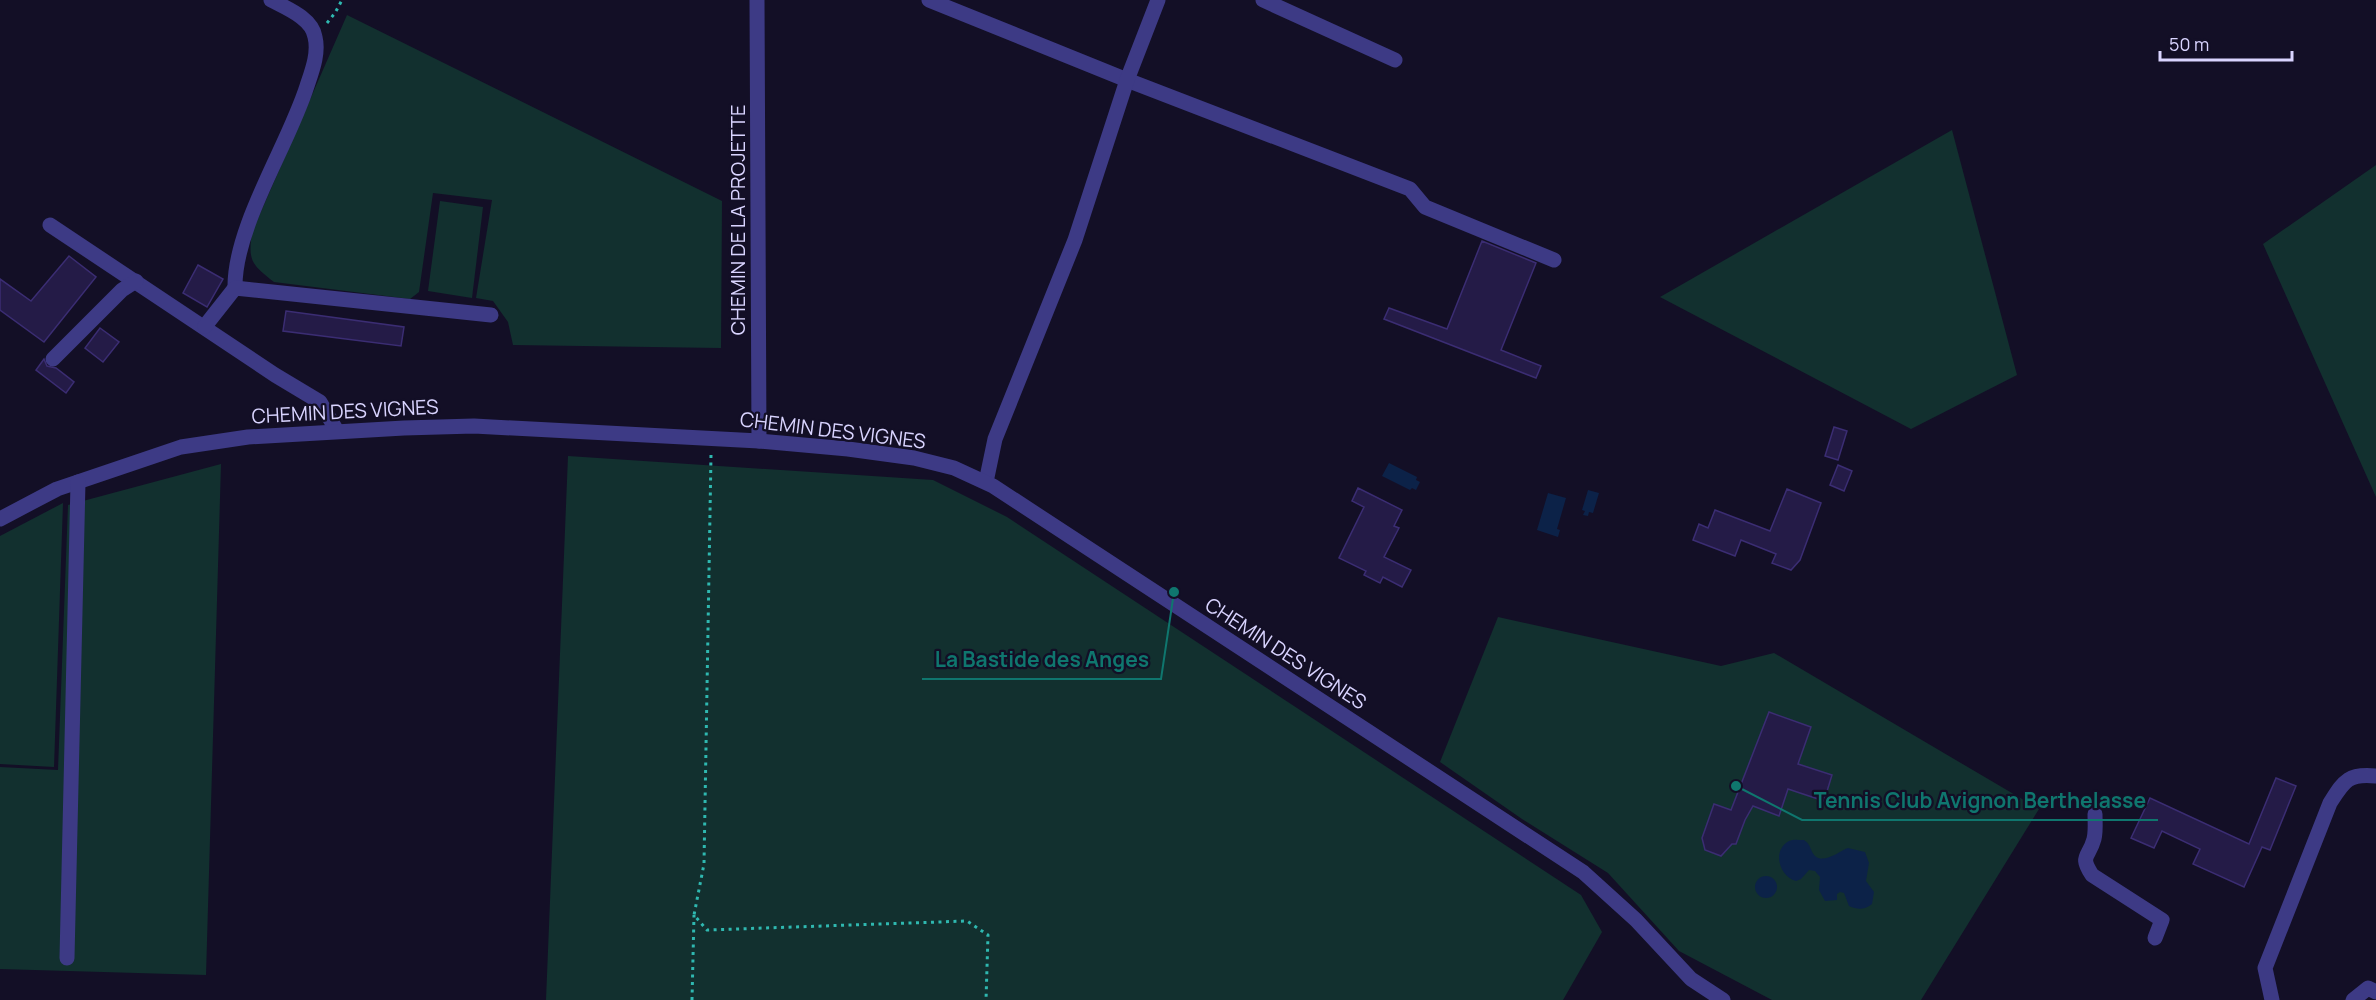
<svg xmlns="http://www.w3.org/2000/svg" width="2376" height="1000" font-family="Manrope,sans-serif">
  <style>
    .green { fill: #12302f }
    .water { fill: #0c2248 }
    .building { fill: #241b47; stroke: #3b2d73; stroke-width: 1.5 }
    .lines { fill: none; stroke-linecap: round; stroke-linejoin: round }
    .path { stroke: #2fb8b0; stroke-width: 3; stroke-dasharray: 3 4.5; stroke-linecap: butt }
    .minor { stroke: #3d3a85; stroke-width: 15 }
    .labels { text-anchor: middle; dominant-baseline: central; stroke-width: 4.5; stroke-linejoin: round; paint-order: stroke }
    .street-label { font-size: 20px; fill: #d9d4ff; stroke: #130f26 }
    .leader { fill: none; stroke: #0f766e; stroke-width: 2 }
    .callout-dot { fill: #0f766e; stroke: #130f26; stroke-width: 2 }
    .callout-label { font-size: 21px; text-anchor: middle; font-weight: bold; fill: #0f766e; stroke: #130f26; stroke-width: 4.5; stroke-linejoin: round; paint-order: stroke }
  </style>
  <rect width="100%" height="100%" fill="#130f26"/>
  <!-- green -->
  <g class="green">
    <path d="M347 15 722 201 721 348 513 345 508 322 493 301 476 298 492 200 433 193 419 292 410 299 274 282C251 264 248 261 252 232Z"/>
    <polygon points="1952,130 2017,375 1911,429 1660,297"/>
    <polygon points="2376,165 2376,497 2263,244"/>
    <polygon points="440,201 483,207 472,298 428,291"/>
    <polygon points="568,456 933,480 1007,517 1581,895 1602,932 1563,1000 546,1000"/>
    <polygon points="221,464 206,975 0,969 0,767 58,770 68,505"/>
    <polygon points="63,503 54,767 0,764 0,536"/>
    <polygon points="1498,617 1721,666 1774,653 2039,809 1921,1000 1772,1000 1679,951 1608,873 1522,819 1440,762"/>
  </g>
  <!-- water -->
  <g class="water">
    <polygon points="1389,463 1417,477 1416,480 1420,482 1416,490 1412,488 1410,490 1382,476"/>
    <polygon points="1588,490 1599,493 1593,513 1589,512 1588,516 1583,515 1585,511 1582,510"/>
    <polygon points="1548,493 1566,498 1557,529 1560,530 1558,537 1537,530"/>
    <path d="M1804 840C1811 844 1810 851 1815 856 1824 864 1840 851 1848 848L1865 852 1869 863 1866 881 1874 892 1872 904C1864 910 1858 910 1849 906L1844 893 1840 892 1837 894V900L1825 901 1819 890 1820 877 1815 871 1809 870 1801 879 1796 881C1780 877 1771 851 1789 841 1793 839 1799 840 1804 840Z"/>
    <circle cx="1766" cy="887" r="11"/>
  </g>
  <!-- building -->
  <g class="building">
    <polygon points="1482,241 1536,263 1501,350 1541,366 1536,378 1384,319 1389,308 1447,329"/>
    <polygon points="69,256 96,277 44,342 0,310 0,279 31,301"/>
    <polygon points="198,265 223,279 207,307 183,293"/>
    <polygon points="286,311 404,327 401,346 283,331"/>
    <polygon points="100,328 119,342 103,362 85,348"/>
    <polygon points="44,359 47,366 56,368 74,382 66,393 36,370"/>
    <polygon points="1834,427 1847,431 1838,460 1825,456"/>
    <polygon points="1838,465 1852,471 1844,491 1830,485"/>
    <polygon points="1358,488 1402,510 1394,526 1399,528 1384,557 1411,570 1402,587 1383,577 1380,583 1364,575 1366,571 1339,558 1364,507 1352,501"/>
    <polygon points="1787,489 1821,503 1800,560 1791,570 1772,563 1776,554 1741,540 1735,556 1693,540 1699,524 1708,528 1715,510 1770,531"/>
    <polygon points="1769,712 1811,727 1798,764 1832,775 1824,801 1788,789 1779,816 1753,806 1745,820 1736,844 1732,844 1721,856 1705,850 1702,838 1714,804 1731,810"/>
    <polygon points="2276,778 2296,786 2270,850 2262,847 2244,887 2193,864 2200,849 2162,831 2154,848 2131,838 2150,798 2249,844"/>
  </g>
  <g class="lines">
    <!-- path -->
    <g class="path">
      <polyline points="327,23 335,13 342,0"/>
      <polyline points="711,455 704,864 694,915 707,930 967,921 988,935 986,1000"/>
      <polyline points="692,1000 694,915"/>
    </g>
    <!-- minor -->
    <g class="minor">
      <polyline points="757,0 759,441"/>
      <polyline points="929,0 1127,80 1410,189 1425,207 1554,260"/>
      <polyline points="1263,0 1395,60"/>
      <polyline points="50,225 275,375 320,402 337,431"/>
      <path d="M235 288C234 227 288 146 307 86 312 71 319 53 315 37 312 18 286 8 271 0"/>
      <polyline points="205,326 235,288 491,315"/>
      <polyline points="53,359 122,290 136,281"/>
      <polyline points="986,482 995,439 1075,240 1127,80 1158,0"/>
      <polyline points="0,519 57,489 181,447 248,437 404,428 474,426 759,441 848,449 914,458 954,468 993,486 1583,872 1636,920 1691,979 1723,1000"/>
      <path d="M2095 814C2095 822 2096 831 2094 839 2089 858 2079 855 2092 875L2162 920 2155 938"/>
      <polyline points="67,958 78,482"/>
      <path d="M2272 1000 2265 968 2330 803C2344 781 2348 773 2376 776"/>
      <polyline points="2353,1000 2368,988 2376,992"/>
    </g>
  </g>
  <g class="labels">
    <!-- street labels -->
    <g class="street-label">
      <text transform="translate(737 220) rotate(-90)">CHEMIN DE LA PROJETTE</text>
      <text transform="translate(345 411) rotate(-3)">CHEMIN DES VIGNES</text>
      <text transform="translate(833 430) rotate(7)">CHEMIN DES VIGNES</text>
      <text transform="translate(1286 653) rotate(33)">CHEMIN DES VIGNES</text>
    </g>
  </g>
  <!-- callouts -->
  <path class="leader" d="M1174 592L1161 679H922M1736 786L1802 820H2158"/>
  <g class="callout-dot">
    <circle cx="1174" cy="592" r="6"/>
    <circle cx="1736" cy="786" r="6"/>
  </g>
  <g class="callout-label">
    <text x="1042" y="667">La Bastide des Anges</text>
    <text x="1980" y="808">Tennis Club Avignon Berthelasse</text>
  </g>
  <!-- scale -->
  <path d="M2160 51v9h132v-9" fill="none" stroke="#d9d4ff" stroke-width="3"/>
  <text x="2169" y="51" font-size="18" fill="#d9d4ff" stroke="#130f26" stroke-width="4.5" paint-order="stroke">50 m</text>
</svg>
